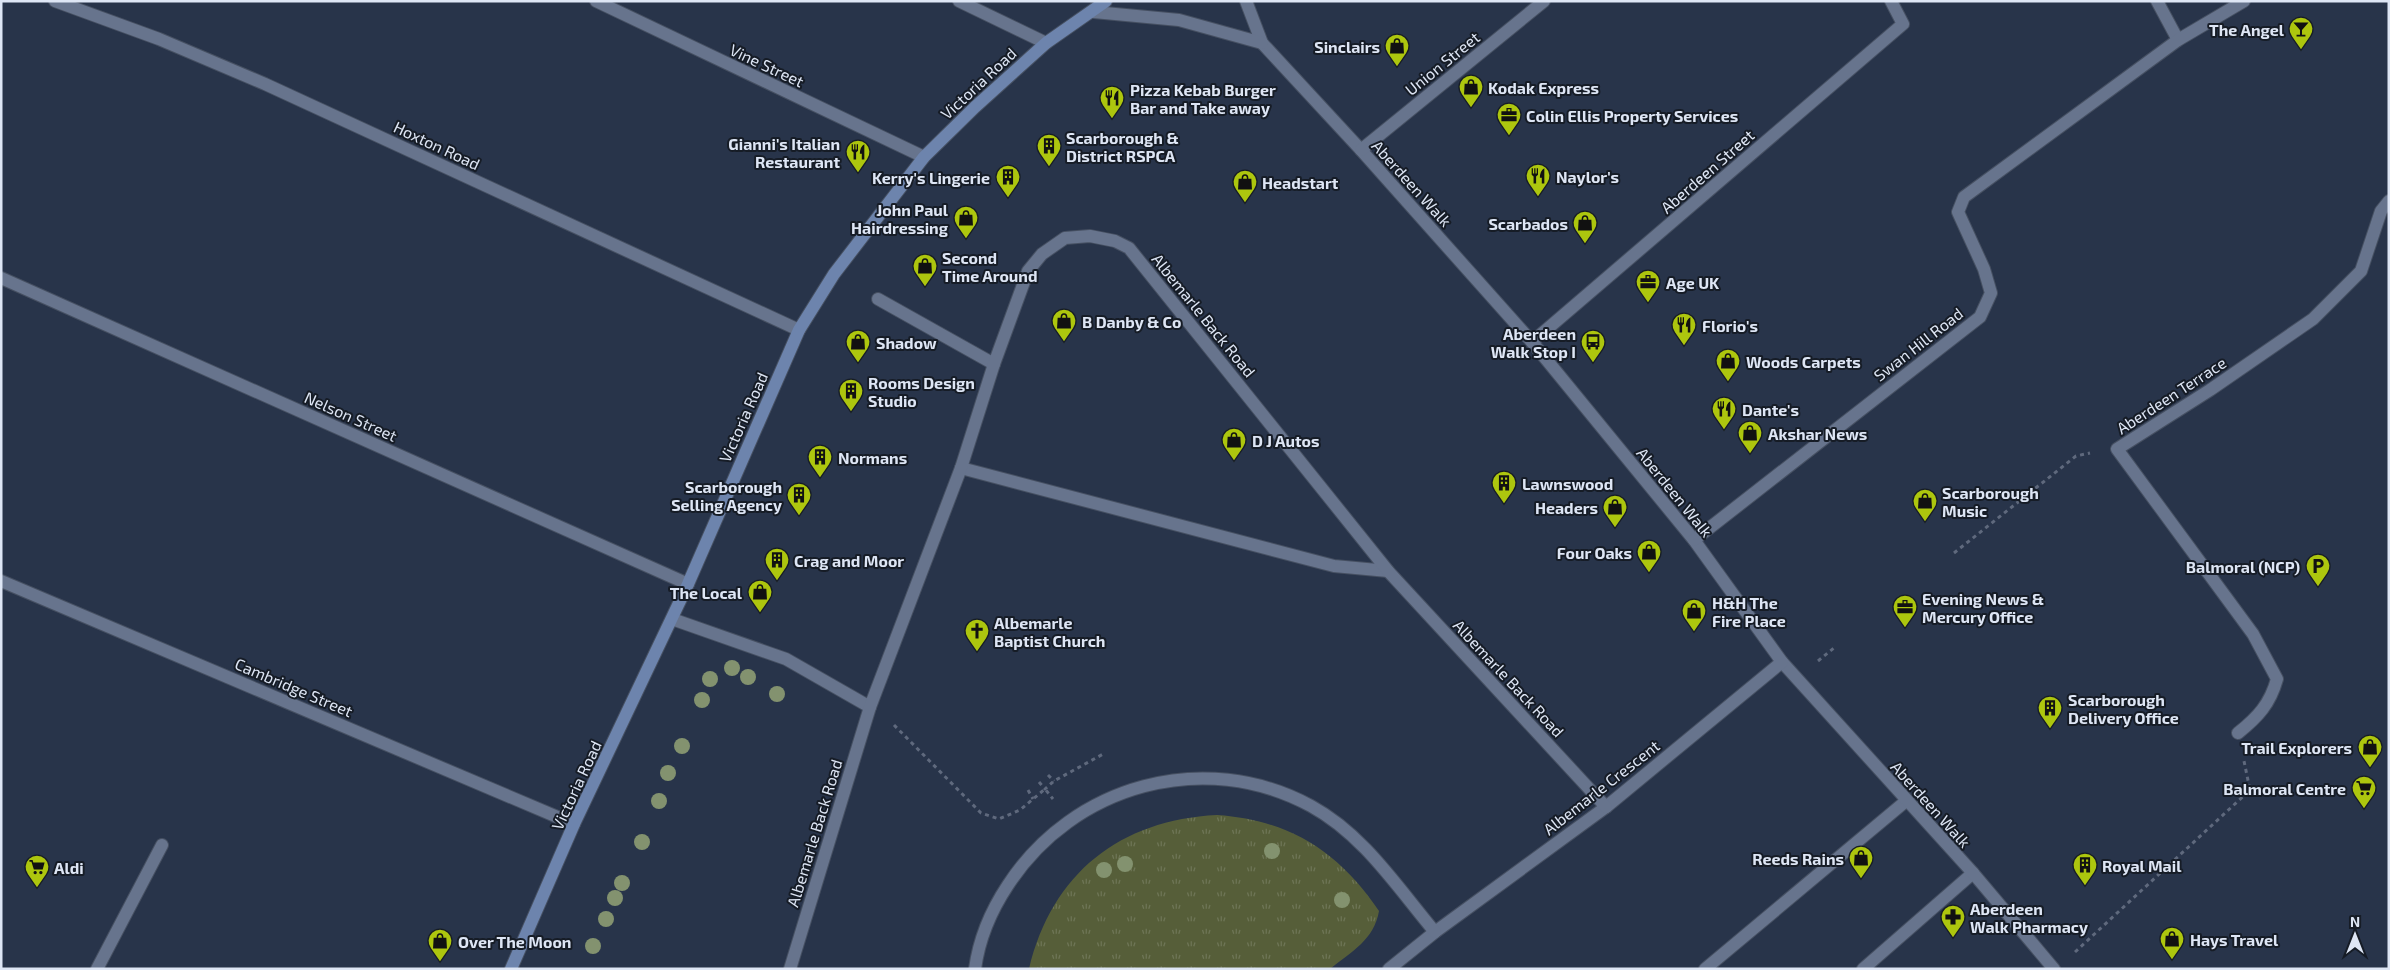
<svg xmlns="http://www.w3.org/2000/svg" width="2390" height="970" font-family="'Exo 2',sans-serif">
  <style>
    .park { fill: url(#park-tufts) }
    .lines { fill: none; stroke-linecap: round; stroke-linejoin: round }
    .service-casing { stroke: #465062; stroke-width: 14 }
    .pedestrian-casing { stroke: #465062; stroke-width: 14 }
    .minor-casing { stroke: #465062; stroke-width: 14 }
    .secondary-casing { stroke: #465062; stroke-width: 14 }
    .path { stroke: #5f697d; stroke-width: 3; stroke-dasharray: 4 4; stroke-linecap: butt }
    .service { stroke: #67748d; stroke-width: 12 }
    .pedestrian { stroke: #67748d; stroke-width: 12 }
    .minor { stroke: #67748d; stroke-width: 12 }
    .secondary { stroke: #6d84ad; stroke-width: 12 }
    .tree { fill: #83926f }
    .labels { text-anchor: middle; dominant-baseline: central; stroke-width: 4; stroke-linejoin: round; paint-order: stroke }
    .poi-label { font-size: 16px; font-weight: bold; fill: #dee6f5; stroke: #161c26; text-anchor: start }
    .street-label { font-size: 16px; fill: #dee6f5; stroke: #161c26 }
  </style>
  <defs>
    <pattern id="park-tufts" width="24" height="20" patternUnits="userSpaceOnUse" patternTransform="scale(1.25)"><rect width="24" height="20" fill="#565e39"/><path d="M3 7l-1-3M5 7V3M7 7l1-3M15 17l-1-3M17 17v-4M19 17l1-3" fill="none" stroke="#6e7556"/></pattern>
  </defs>
  <rect width="100%" height="100%" fill="#28344a"/>
  <!-- park -->
  <path class="park" d="M1217 815C1290 820 1339 852 1379 911 1374 940 1352 951 1330 969H1029C1052 873 1120 820 1217 815Z"/>
  <g class="lines">
    <defs>
      <g id="service">
        <polyline points="97,969 162,845"/>
        <polyline points="1705,969 1906,801"/>
        <polyline points="1863,969 1973,873"/>
      </g>
      <polyline id="pedestrian" points="1782,662 1973,873 2054,969"/>
      <g id="minor">
        <polyline points="55,1 159,39 265,84 799,330"/>
        <polyline points="596,1 924,157"/>
        <polyline points="959,1 1046,43"/>
        <polyline points="1246,1 1262,43 1361,150 1532,342 1694,540 1782,662 1606,807 1435,932 1389,969"/>
        <polyline points="2157,1 2178,40"/>
        <polyline points="1094,12 1179,20 1262,43"/>
        <polyline points="1361,150 1544,1"/>
        <polyline points="1,278 688,584"/>
        <polyline points="878,299 994,364"/>
        <polyline points="1532,342 1903,24 1891,1"/>
        <polyline points="961,468 1334,566 1388,571"/>
        <polyline points="1694,540 1980,317 1991,293 1984,269 1958,212 1964,197 2178,40 2244,1"/>
        <polyline points="1,581 574,824"/>
        <polyline points="672,619 786,659 870,707"/>
        <path d="M2238 733C2258 717 2270 704 2277 679L2253 634 2117 449 2210 390 2313 319 2361 271 2381 211 2389 201"/>
        <polyline points="790,969 870,707 961,468 994,364 1028,271 1042,254 1065,238 1090,236 1115,241 1129,248 1388,571 1606,807"/>
        <path d="M975 969C979 939 992 909 1008 885 1073 785 1204 748 1311 806 1364 835 1397 887 1435 932"/>
      </g>
      <polyline id="secondary" points="511,969 574,824 688,584 799,330 834,274 924,157 975,107 1046,43 1106,1"/>
    </defs>
    <!-- service casing -->
    <use href="#service" class="service-casing"/>
    <!-- pedestrian casing -->
    <use href="#pedestrian" class="pedestrian-casing"/>
    <!-- minor casing -->
    <use href="#minor" class="minor-casing"/>
    <!-- secondary casing -->
    <use href="#secondary" class="secondary-casing"/>
    <!-- path -->
    <g class="path">
      <polyline points="1954,553 2076,456 2090,453"/>
      <polyline points="1818,661 1835,647"/>
      <polyline points="894,725 981,813 999,819 1020,810 1045,789 1053,799"/>
      <polyline points="1048,775 1054,781"/>
      <polyline points="1039,782 1045,789 1054,781 1105,753"/>
      <polyline points="1028,790 1033,799"/>
      <polyline points="2075,952 2250,790 2244,761"/>
    </g>
    <!-- service -->
    <use href="#service" class="service"/>
    <!-- pedestrian -->
    <use href="#pedestrian" class="pedestrian"/>
    <!-- minor -->
    <use href="#minor" class="minor"/>
    <!-- secondary -->
    <use href="#secondary" class="secondary"/>
  </g>
  <!-- trees -->
  <g class="tree">
    <circle cx="732" cy="668" r="8"/>
    <circle cx="748" cy="677" r="8"/>
    <circle cx="710" cy="679" r="8"/>
    <circle cx="777" cy="694" r="8"/>
    <circle cx="702" cy="700" r="8"/>
    <circle cx="682" cy="746" r="8"/>
    <circle cx="668" cy="773" r="8"/>
    <circle cx="659" cy="801" r="8"/>
    <circle cx="642" cy="842" r="8"/>
    <circle cx="1272" cy="851" r="8"/>
    <circle cx="1125" cy="864" r="8"/>
    <circle cx="1104" cy="870" r="8"/>
    <circle cx="622" cy="883" r="8"/>
    <circle cx="615" cy="898" r="8"/>
    <circle cx="1342" cy="900" r="8"/>
    <circle cx="606" cy="919" r="8"/>
    <circle cx="593" cy="946" r="8"/>
  </g>
  <!-- icons -->
  <defs>
    <symbol id="bar-pin" viewBox="-11 -11 22 30"><path d="M0 17L-7.5 6A9.5 9.5 0 1 1 7.5 6Z" fill="#adc60e" stroke="#161c26"/><path d="M-6-5H6L.8 .8V4.5H3.5V6h-7V4.5H-.8V.8Z" fill="#111"/></symbol>
    <symbol id="shop-pin" viewBox="-11 -11 22 30"><path d="M0 17L-7.5 6A9.5 9.5 0 1 1 7.5 6Z" fill="#adc60e" stroke="#161c26"/><path d="M-5-2.5h2.3a2.7 3.5 0 0 1 5.4 0H5L5.5 6h-11ZM-1.5-2.5h3a1.5 2.3 0 0 0-3 0Z" fill="#111"/></symbol>
    <symbol id="restaurant-pin" viewBox="-11 -11 22 30"><path d="M0 17L-7.5 6A9.5 9.5 0 1 1 7.5 6Z" fill="#adc60e" stroke="#161c26"/><path d="M-5-6h1v4h1v-4h1v4h1v-4h1v5L-1.5 .5V6h-2V.5L-5-1ZM5-6V6H3V1.5H1.5Q1.5-4 5-6Z" fill="#111"/></symbol>
    <symbol id="office-pin" viewBox="-11 -11 22 30"><path d="M0 17L-7.5 6A9.5 9.5 0 1 1 7.5 6Z" fill="#adc60e" stroke="#161c26"/><path d="M-6-3h4V-5.5h4V-3h4V5H-6ZM-1-4.5V-3h2v-1.5ZM-6 0V1H6V0Z" fill="#111"/></symbol>
    <symbol id="building-pin" viewBox="-11 -11 22 30"><path d="M0 17L-7.5 6A9.5 9.5 0 1 1 7.5 6Z" fill="#adc60e" stroke="#161c26"/><path d="M-4-6H4V6H1V3H-1V6H-4ZM-2.5-4.3h1.7v1.8h-1.7ZM.8-4.3h1.7v1.8H.8ZM-2.5-1h1.7V.8h-1.7ZM.8-1h1.7V.8H.8Z" fill="#111"/></symbol>
    <symbol id="bus-pin" viewBox="-11 -11 22 30"><path d="M0 17L-7.5 6A9.5 9.5 0 1 1 7.5 6Z" fill="#adc60e" stroke="#161c26"/><path d="M-5-6H5V4H4V6H2V4H-2V6H-4V4H-5ZM-3.5-4V0h7V-4ZM-3.5 1.2v1.5H-2V1.2ZM2 1.2v1.5H3.5V1.2Z" fill="#111"/></symbol>
    <symbol id="parking-pin" viewBox="-11 -11 22 30"><path d="M0 17L-7.5 6A9.5 9.5 0 1 1 7.5 6Z" fill="#adc60e" stroke="#161c26"/><path d="M-3.5-5.5H1a3.5 3.5 0 0 1 0 7H-1V5.5H-3.5ZM-1-3.4V-.6H.8a1.4 1.4 0 0 0 0-2.8Z" fill="#111"/></symbol>
    <symbol id="church-pin" viewBox="-11 -11 22 30"><path d="M0 17L-7.5 6A9.5 9.5 0 1 1 7.5 6Z" fill="#adc60e" stroke="#161c26"/><path d="M-1.2-6h2.4v3.5h3.3v2.4h-3.3V6h-2.4V-.1h-3.3v-2.4h3.3Z" fill="#111"/></symbol>
    <symbol id="supermarket-pin" viewBox="-11 -11 22 30"><path d="M0 17L-7.5 6A9.5 9.5 0 1 1 7.5 6Z" fill="#adc60e" stroke="#161c26"/><path d="M-6-5.5h2.5l.6 2H6L4.5 2H-2.5L-4.4-4H-6ZM-1.5 3.2a1.3 1.3 0 1 0 .1 0ZM3 3.2a1.3 1.3 0 1 0 .1 0Z" fill="#111"/></symbol>
    <symbol id="pharmacy-pin" viewBox="-11 -11 22 30"><path d="M0 17L-7.5 6A9.5 9.5 0 1 1 7.5 6Z" fill="#adc60e" stroke="#161c26"/><path d="M-2-6h4v4h4v4h-4v4h-4v-4h-4v-4h4Z" fill="#111"/></symbol>
  </defs>
  <g fill-rule="evenodd">
    <use href="#bar-pin" x="2287" y="15" width="28" height="38"/>
    <use href="#shop-pin" x="1383" y="32" width="28" height="38"/>
    <use href="#shop-pin" x="1457" y="73" width="28" height="38"/>
    <use href="#restaurant-pin" x="1098" y="84" width="28" height="38"/>
    <use href="#office-pin" x="1495" y="101" width="28" height="38"/>
    <use href="#building-pin" x="1035" y="132" width="28" height="38"/>
    <use href="#restaurant-pin" x="844" y="138" width="28" height="38"/>
    <use href="#restaurant-pin" x="1524" y="162" width="28" height="38"/>
    <use href="#building-pin" x="994" y="163" width="28" height="38"/>
    <use href="#shop-pin" x="1231" y="168" width="28" height="38"/>
    <use href="#shop-pin" x="952" y="204" width="28" height="38"/>
    <use href="#shop-pin" x="1571" y="209" width="28" height="38"/>
    <use href="#shop-pin" x="911" y="252" width="28" height="38"/>
    <use href="#office-pin" x="1634" y="268" width="28" height="38"/>
    <use href="#shop-pin" x="1050" y="307" width="28" height="38"/>
    <use href="#restaurant-pin" x="1670" y="311" width="28" height="38"/>
    <use href="#shop-pin" x="844" y="328" width="28" height="38"/>
    <use href="#bus-pin" x="1579" y="328" width="28" height="38"/>
    <use href="#shop-pin" x="1714" y="347" width="28" height="38"/>
    <use href="#building-pin" x="837" y="377" width="28" height="38"/>
    <use href="#restaurant-pin" x="1710" y="395" width="28" height="38"/>
    <use href="#shop-pin" x="1736" y="419" width="28" height="38"/>
    <use href="#shop-pin" x="1220" y="426" width="28" height="38"/>
    <use href="#building-pin" x="806" y="443" width="28" height="38"/>
    <use href="#building-pin" x="1490" y="469" width="28" height="38"/>
    <use href="#building-pin" x="785" y="481" width="28" height="38"/>
    <use href="#shop-pin" x="1911" y="487" width="28" height="38"/>
    <use href="#shop-pin" x="1601" y="493" width="28" height="38"/>
    <use href="#shop-pin" x="1635" y="538" width="28" height="38"/>
    <use href="#building-pin" x="763" y="546" width="28" height="38"/>
    <use href="#parking-pin" x="2304" y="552" width="28" height="38"/>
    <use href="#shop-pin" x="746" y="578" width="28" height="38"/>
    <use href="#office-pin" x="1891" y="593" width="28" height="38"/>
    <use href="#shop-pin" x="1680" y="597" width="28" height="38"/>
    <use href="#church-pin" x="963" y="617" width="28" height="38"/>
    <use href="#building-pin" x="2036" y="694" width="28" height="38"/>
    <use href="#shop-pin" x="2356" y="733" width="28" height="38"/>
    <use href="#supermarket-pin" x="2350" y="774" width="28" height="38"/>
    <use href="#shop-pin" x="1847" y="844" width="28" height="38"/>
    <use href="#building-pin" x="2071" y="851" width="28" height="38"/>
    <use href="#supermarket-pin" x="23" y="853" width="28" height="38"/>
    <use href="#pharmacy-pin" x="1939" y="903" width="28" height="38"/>
    <use href="#shop-pin" x="2158" y="925" width="28" height="38"/>
    <use href="#shop-pin" x="426" y="927" width="28" height="38"/>
  </g>
  <g class="labels">
    <!-- poi labels -->
    <g class="poi-label">
      <text x="2284" y="29" text-anchor="end">The Angel</text>
      <text x="1380" y="46" text-anchor="end">Sinclairs</text>
      <text x="1488" y="87">Kodak Express</text>
      <text x="1130" y="89">Pizza Kebab Burger<tspan x="1130" dy="18">Bar and Take away</tspan></text>
      <text x="1526" y="115">Colin Ellis Property Services</text>
      <text x="1066" y="137">Scarborough &amp;<tspan x="1066" dy="18">District RSPCA</tspan></text>
      <text x="840" y="143" text-anchor="end">Gianni's Italian<tspan x="840" dy="18">Restaurant</tspan></text>
      <text x="1556" y="176">Naylor's</text>
      <text x="990" y="177" text-anchor="end">Kerry's Lingerie</text>
      <text x="1262" y="182">Headstart</text>
      <text x="948" y="209" text-anchor="end">John Paul<tspan x="948" dy="18">Hairdressing</tspan></text>
      <text x="1568" y="223" text-anchor="end">Scarbados</text>
      <text x="942" y="257">Second<tspan x="942" dy="18">Time Around</tspan></text>
      <text x="1666" y="282">Age UK</text>
      <text x="1082" y="321">B Danby &amp; Co</text>
      <text x="1702" y="325">Florio's</text>
      <text x="1576" y="333" text-anchor="end">Aberdeen<tspan x="1576" dy="18">Walk Stop I</tspan></text>
      <text x="876" y="342">Shadow</text>
      <text x="1746" y="361">Woods Carpets</text>
      <text x="868" y="382">Rooms Design<tspan x="868" dy="18">Studio</tspan></text>
      <text x="1742" y="409">Dante's</text>
      <text x="1768" y="433">Akshar News</text>
      <text x="1252" y="440">D J Autos</text>
      <text x="838" y="457">Normans</text>
      <text x="1522" y="483">Lawnswood</text>
      <text x="782" y="486" text-anchor="end">Scarborough<tspan x="782" dy="18">Selling Agency</tspan></text>
      <text x="1942" y="492">Scarborough<tspan x="1942" dy="18">Music</tspan></text>
      <text x="1598" y="507" text-anchor="end">Headers</text>
      <text x="1632" y="552" text-anchor="end">Four Oaks</text>
      <text x="794" y="560">Crag and Moor</text>
      <text x="2300" y="566" text-anchor="end">Balmoral (NCP)</text>
      <text x="742" y="592" text-anchor="end">The Local</text>
      <text x="1922" y="598">Evening News &amp;<tspan x="1922" dy="18">Mercury Office</tspan></text>
      <text x="1712" y="602">H&amp;H The<tspan x="1712" dy="18">Fire Place</tspan></text>
      <text x="994" y="622">Albemarle<tspan x="994" dy="18">Baptist Church</tspan></text>
      <text x="2068" y="699">Scarborough<tspan x="2068" dy="18">Delivery Office</tspan></text>
      <text x="2352" y="747" text-anchor="end">Trail Explorers</text>
      <text x="2346" y="788" text-anchor="end">Balmoral Centre</text>
      <text x="1844" y="858" text-anchor="end">Reeds Rains</text>
      <text x="2102" y="865">Royal Mail</text>
      <text x="54" y="867">Aldi</text>
      <text x="1970" y="908">Aberdeen<tspan x="1970" dy="18">Walk Pharmacy</tspan></text>
      <text x="2190" y="939">Hays Travel</text>
      <text x="458" y="941">Over The Moon</text>
    </g>
    <!-- street labels -->
    <g class="street-label">
      <text transform="translate(1442 63) rotate(-39)">Union Street</text>
      <text transform="translate(767 65) rotate(25)">Vine Street</text>
      <text transform="translate(978 83) rotate(-43)">Victoria Road</text>
      <text transform="translate(437 145) rotate(25)">Hoxton Road</text>
      <text transform="translate(1707 171) rotate(-41)">Aberdeen Street</text>
      <text transform="translate(1412 183) rotate(48)">Aberdeen Walk</text>
      <text transform="translate(1204 315) rotate(51)">Albemarle Back Road</text>
      <text transform="translate(1918 344) rotate(-38)">Swan Hill Road</text>
      <text transform="translate(2171 395) rotate(-33)">Aberdeen Terrace</text>
      <text transform="translate(351 416) rotate(24)">Nelson Street</text>
      <text transform="translate(743 417) rotate(-66)">Victoria Road</text>
      <text transform="translate(1675 492) rotate(51)">Aberdeen Walk</text>
      <text transform="translate(1509 678) rotate(47)">Albemarle Back Road</text>
      <text transform="translate(294 687) rotate(23)">Cambridge Street</text>
      <text transform="translate(576 785) rotate(-65)">Victoria Road</text>
      <text transform="translate(1601 787) rotate(-38)">Albemarle Crescent</text>
      <text transform="translate(1931 804) rotate(48)">Aberdeen Walk</text>
      <text transform="translate(814 833) rotate(-73)">Albemarle Back Road</text>
    </g>
  </g>
  <!-- border -->
  <rect width="2390" height="970" fill="none" stroke="#dee6f5" stroke-width="5"/>
  <!-- north arrow -->
  <g transform="translate(2355 935)" stroke="#161c26" stroke-width="4" paint-order="stroke">
  <path d="M0-4L9 19L0 12L-9 19Z" fill="#dee6f5"/>
  <text y="-8" font-size="14" font-weight="bold" text-anchor="middle" fill="#dee6f5">N</text>
  </g>
</svg>
